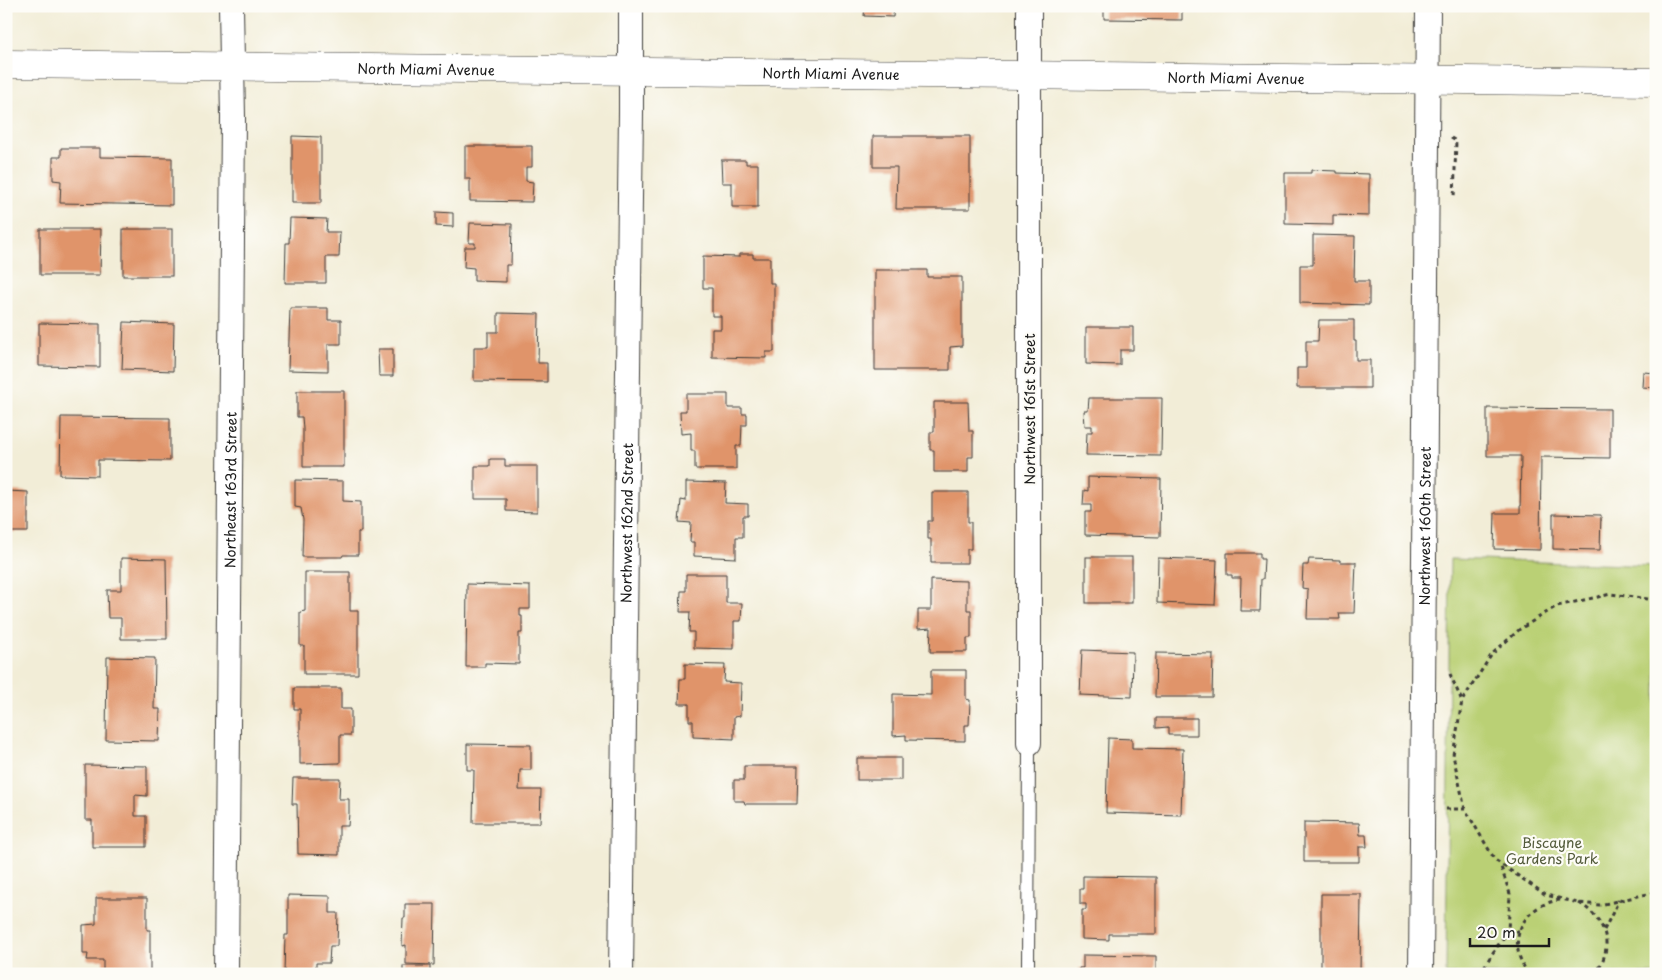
<svg xmlns="http://www.w3.org/2000/svg" width="1662" height="980" font-family="'Playpen Sans',sans-serif">
  <style>
    .green { fill: #bad074; stroke: #6b7648 }
    .building { fill: #e0946b }
    .lines { fill: none; stroke-linecap: round; stroke-linejoin: round }
    .service-casing { stroke: #3c3b38; stroke-width: 14 }
    .minor-casing { stroke: #3c3b38; stroke-width: 26 }
    .tertiary-casing { stroke: #3c3b38; stroke-width: 29 }
    .path { stroke: #3c3b38; stroke-width: 3; stroke-dasharray: 4 4; stroke-linecap: butt }
    .service { stroke: #fff; stroke-width: 12 }
    .minor { stroke: #fff; stroke-width: 24 }
    .tertiary { stroke: #fff; stroke-width: 28 }
    .labels { text-anchor: middle; dominant-baseline: central; stroke-width: 4.5; stroke-linejoin: round; paint-order: stroke }
    .street-label { font-size: 14px; fill: #1c1c1c; stroke: #fdfcf7 }
    .park-label { font-size: 14px; fill: #535b3b; stroke: #fdfcf7 }
  </style>
  <rect width="100%" height="100%" fill="#fdfcf7"/>
  <filter id="ink" filterUnits="userSpaceOnUse"><feTurbulence type="fractalNoise" baseFrequency=".02" numOctaves="2"/><feDisplacementMap in="SourceGraphic" scale="10" xChannelSelector="R" yChannelSelector="G"/><feConvolveMatrix kernelMatrix="1 2 1 2 8 2 1 2 1" color-interpolation-filters="sRGB"/></filter>
  <filter id="wash" filterUnits="userSpaceOnUse"><feTurbulence type="fractalNoise" baseFrequency=".0096" numOctaves="4" result="noise"/><feDisplacementMap in="SourceGraphic" scale="20" xChannelSelector="R" yChannelSelector="G"/><feGaussianBlur stdDeviation="1.12" result="paint"/><feColorMatrix in="noise" values="0 0 0 0 0 0 0 0 0 0 0 0 0 0 0 0 0 1.4 0 .05"/><feComposite in="paint" operator="in"/></filter>
  <g filter="url(#wash)">
    <rect width="100%" height="100%" fill="#f2edd7"/>
    <!-- green -->
    <polygon class="green" points="1450,559 1656,566 1656,974 1446,974"/>
    <g id="blocks">
      <!-- building -->
      <g class="building">
        <polygon points="800,6 822,6 822,8 800,9"/>
        <polygon points="865,6 894,6 893,17 864,16"/>
        <polygon points="1104,6 1182,6 1182,20 1104,19"/>
        <polygon points="292,136 321,137 321,203 292,203"/>
        <polygon points="873,136 970,136 970,209 896,209 897,167 873,167"/>
        <polygon points="465,146 532,146 532,167 526,167 526,181 533,182 532,202 470,201 470,179 465,179"/>
        <polygon points="61,148 100,148 100,157 172,158 172,205 60,203 61,181 53,180 53,157 61,157"/>
        <polygon points="721,160 746,160 746,164 758,164 758,207 732,207 732,183 722,183"/>
        <polygon points="1311,170 1337,171 1337,173 1369,174 1369,216 1333,215 1333,225 1285,224 1285,173 1311,173"/>
        <polygon points="436,212 453,213 453,227 436,226"/>
        <polygon points="290,218 327,219 326,232 340,232 339,257 326,257 326,283 285,283 286,243 289,243"/>
        <polygon points="470,223 512,224 511,265 506,265 506,282 474,281 474,268 464,267 465,247 475,247 475,243 469,243"/>
        <polygon points="40,229 101,229 100,275 40,275"/>
        <rect x="123" y="229" width="49" height="47"/>
        <polygon points="1313,235 1355,236 1354,281 1369,281 1369,305 1300,303 1300,265 1313,265"/>
        <polygon points="739,254 753,254 753,258 770,258 770,283 774,283 774,352 766,352 766,358 712,357 712,329 721,329 721,316 712,316 712,288 703,288 703,256 739,257"/>
        <polygon points="875,270 927,270 927,277 962,277 962,346 950,347 950,370 875,370"/>
        <polygon points="290,308 328,308 328,320 341,320 341,344 328,344 328,371 288,370"/>
        <polygon points="498,313 539,314 538,363 547,363 547,382 474,381 474,347 488,347 488,332 498,332"/>
        <polygon points="1319,320 1354,320 1354,341 1356,341 1356,360 1370,360 1370,388 1297,388 1297,368 1306,368 1306,341 1318,341"/>
        <polygon points="124,322 174,324 173,371 122,369"/>
        <polygon points="39,323 100,324 100,367 39,366"/>
        <polygon points="1086,327 1133,327 1133,350 1120,350 1120,365 1086,364"/>
        <polygon points="378,349 393,349 393,376 379,376"/>
        <polygon points="1643,372 1656,373 1656,388 1642,387"/>
        <polygon points="297,391 344,391 344,467 303,467 303,429 302,417 297,417"/>
        <polygon points="686,394 728,394 728,408 742,408 742,414 747,414 747,425 742,425 741,446 736,446 736,469 695,469 695,451 691,451 691,433 681,434 680,411 686,411"/>
        <polygon points="1089,398 1162,398 1161,456 1086,455 1087,432 1092,432 1092,426 1085,426 1084,411 1088,411"/>
        <polygon points="934,402 968,402 969,431 973,431 973,457 968,457 968,472 934,472 934,450 930,450 930,432 934,432"/>
        <polygon points="1487,408 1610,409 1610,458 1541,457 1540,550 1494,549 1495,513 1520,513 1521,456 1487,456"/>
        <polygon points="61,417 170,418 170,461 98,460 98,476 60,475"/>
        <polygon points="490,459 505,459 505,466 537,466 537,512 506,511 506,499 475,499 475,466 490,466"/>
        <polygon points="1088,477 1161,479 1160,537 1085,535 1085,512 1091,512 1091,505 1083,505 1084,490 1088,491"/>
        <polygon points="295,480 343,481 343,501 361,502 361,532 358,532 358,555 343,555 342,557 302,557 303,520 301,508 295,507"/>
        <polygon points="686,482 726,483 725,503 748,504 748,516 743,516 743,537 736,537 736,558 694,556 694,542 690,542 691,523 679,522 681,500 686,501"/>
        <polygon points="6,491 28,492 28,532 6,532"/>
        <polygon points="932,492 968,492 968,522 971,522 971,549 967,549 967,563 931,563 931,539 928,539 928,521 932,521"/>
        <polygon points="1553,514 1601,515 1600,550 1553,549"/>
        <polygon points="1227,553 1260,553 1260,559 1264,559 1263,579 1261,579 1260,611 1240,611 1241,578 1232,578 1232,575 1227,575"/>
        <rect x="1086" y="557" width="46" height="46"/>
        <polygon points="121,558 166,559 167,639 121,639 121,618 108,618 107,590 121,590"/>
        <polygon points="1158,558 1217,560 1215,605 1157,603"/>
        <polygon points="1309,559 1340,560 1340,562 1356,562 1354,613 1339,613 1340,619 1307,619 1308,589 1302,588 1303,565 1308,565"/>
        <polygon points="305,572 350,572 350,611 358,611 358,674 304,674 304,646 300,646 300,612 305,611"/>
        <polygon points="686,574 726,574 726,603 742,603 741,621 734,621 734,649 694,648 694,632 689,632 690,612 680,612 681,591 686,591"/>
        <polygon points="931,580 967,581 967,610 971,610 971,638 967,638 967,652 930,652 931,628 918,629 918,610 931,610"/>
        <polygon points="467,584 530,586 530,609 520,609 520,616 522,616 522,633 519,633 519,664 485,663 485,667 466,667"/>
        <polygon points="1082,650 1133,652 1132,697 1080,695"/>
        <polygon points="1156,653 1213,654 1212,697 1155,697"/>
        <polygon points="107,657 155,658 154,709 160,709 159,741 106,740"/>
        <polygon points="685,664 725,665 724,682 741,683 740,716 734,717 734,739 693,737 693,721 689,721 689,704 679,704 680,679 685,679"/>
        <polygon points="931,670 966,670 966,699 970,700 969,725 965,725 965,741 906,740 906,735 893,736 893,694 931,695"/>
        <polygon points="294,688 341,688 341,709 351,709 351,735 340,735 340,763 300,764 300,709 294,709"/>
        <polygon points="1156,718 1197,718 1197,735 1168,735 1168,727 1156,728"/>
        <polygon points="1108,738 1132,739 1132,748 1183,749 1181,815 1106,813"/>
        <polygon points="467,744 531,745 531,770 520,770 519,790 541,790 540,823 473,823 474,770 467,770"/>
        <rect x="857" y="758" width="44" height="22"/>
        <polygon points="85,765 147,766 147,796 135,795 135,816 146,816 146,847 92,847 92,820 85,820"/>
        <polygon points="744,766 798,766 797,804 745,804 744,801 734,801 734,780 744,780"/>
        <polygon points="293,778 340,778 339,799 349,799 349,813 348,826 339,826 339,855 298,854 297,804 292,804"/>
        <polygon points="1304,822 1359,823 1360,835 1366,835 1367,847 1359,847 1359,862 1304,862"/>
        <polygon points="1083,876 1156,877 1156,934 1109,934 1109,940 1082,939 1082,910 1086,910 1086,904 1080,904 1080,889 1083,889"/>
        <polygon points="1321,894 1361,894 1360,974 1321,974"/>
        <polygon points="288,895 330,896 330,913 338,913 337,946 330,946 329,963 316,963 316,974 284,974 285,935 288,935"/>
        <polygon points="96,898 147,898 147,930 150,930 150,974 103,974 103,960 87,960 88,954 83,954 83,925 96,924"/>
        <polygon points="405,904 435,904 434,965 406,964 406,945 402,946 403,918 405,918"/>
        <polygon points="1083,955 1156,956 1156,974 1079,974 1079,968 1083,968"/>
        <rect x="403" y="966" width="27" height="8"/>
      </g>
    </g>
  </g>
  <g filter="url(#ink)">
    <use href="#blocks" fill-opacity="0" stroke="#3c3b38" stroke-width="1"/>
    <g class="lines">
      <defs>
        <polyline id="service" points="1028,974 1029,743"/>
        <g id="minor">
          <polyline points="1029,6 1029,743"/>
          <path id="s1" d="M226 974 233 118 231 6"/>
          <path id="s2" d="M621 974 631 112V6"/>
          <path id="s3" d="M1421 974 1428 6"/>
        </g>
        <g id="tertiary">
          <path id="s4" d="M6 64 1656 82"/>
        </g>
      </defs>
      <!-- service casing -->
      <use href="#service" class="service-casing"/>
      <!-- minor casing -->
      <use href="#minor" class="minor-casing"/>
      <!-- tertiary casing -->
      <use href="#tertiary" class="tertiary-casing"/>
      <!-- path -->
      <g class="path">
        <polyline points="1451,138 1456,141 1454,198"/>
        <polyline points="1656,600 1611,594 1557,606 1520,629 1492,654 1462,701 1453,755 1465,809 1495,860 1546,895 1578,903 1600,905 1656,892"/>
        <polyline points="1450,674 1462,701"/>
        <polyline points="1446,809 1465,809"/>
        <path d="M1579 903C1606 918 1616 949 1594 974"/>
        <polyline points="1604,930 1619,900"/>
        <polyline points="1508,931 1519,931"/>
        <polyline points="1480,974 1492,954 1508,931 1510,894 1500,864"/>
        <path d="M1529 974C1504 943 1522 905 1560 900"/>
      </g>
      <!-- service -->
      <use href="#service" class="service"/>
      <!-- minor -->
      <use href="#minor" class="minor"/>
      <!-- tertiary -->
      <use href="#tertiary" class="tertiary"/>
    </g>
  </g>
  <g class="labels">
    <!-- street labels -->
    <g class="street-label">
      <text stroke="none"><textPath href="#s4" startOffset="420">North Miami Avenue</textPath></text>
      <text stroke="none"><textPath href="#s4" startOffset="825">North Miami Avenue</textPath></text>
      <text stroke="none"><textPath href="#s4" startOffset="1230">North Miami Avenue</textPath></text>
      <text transform="translate(1029 409) rotate(-90)">Northwest 161st Street</text>
      <text stroke="none"><textPath href="#s1" startOffset="484">Northeast 163rd Street</textPath></text>
      <text stroke="none"><textPath href="#s2" startOffset="451">Northwest 162nd Street</textPath></text>
      <text stroke="none"><textPath href="#s3" startOffset="448">Northwest 160th Street</textPath></text>
    </g>
    <!-- park labels -->
    <g class="park-label">
      <text x="1552" y="842">Biscayne<tspan x="1552" dy="16">Gardens Park</tspan></text>
    </g>
  </g>
  <!-- margin -->
  <rect width="1662" height="980" fill="none" stroke="#fdfcf7" stroke-width="25"/>
  <!-- scale -->
  <path d="M1470 938v8h79v-8" fill="none" stroke="#1c1c1c" stroke-width="2.5"/>
  <text x="1477" y="938" font-size="15" fill="#1c1c1c" stroke="#fdfcf7" stroke-width="4" paint-order="stroke">20 m</text>
</svg>
